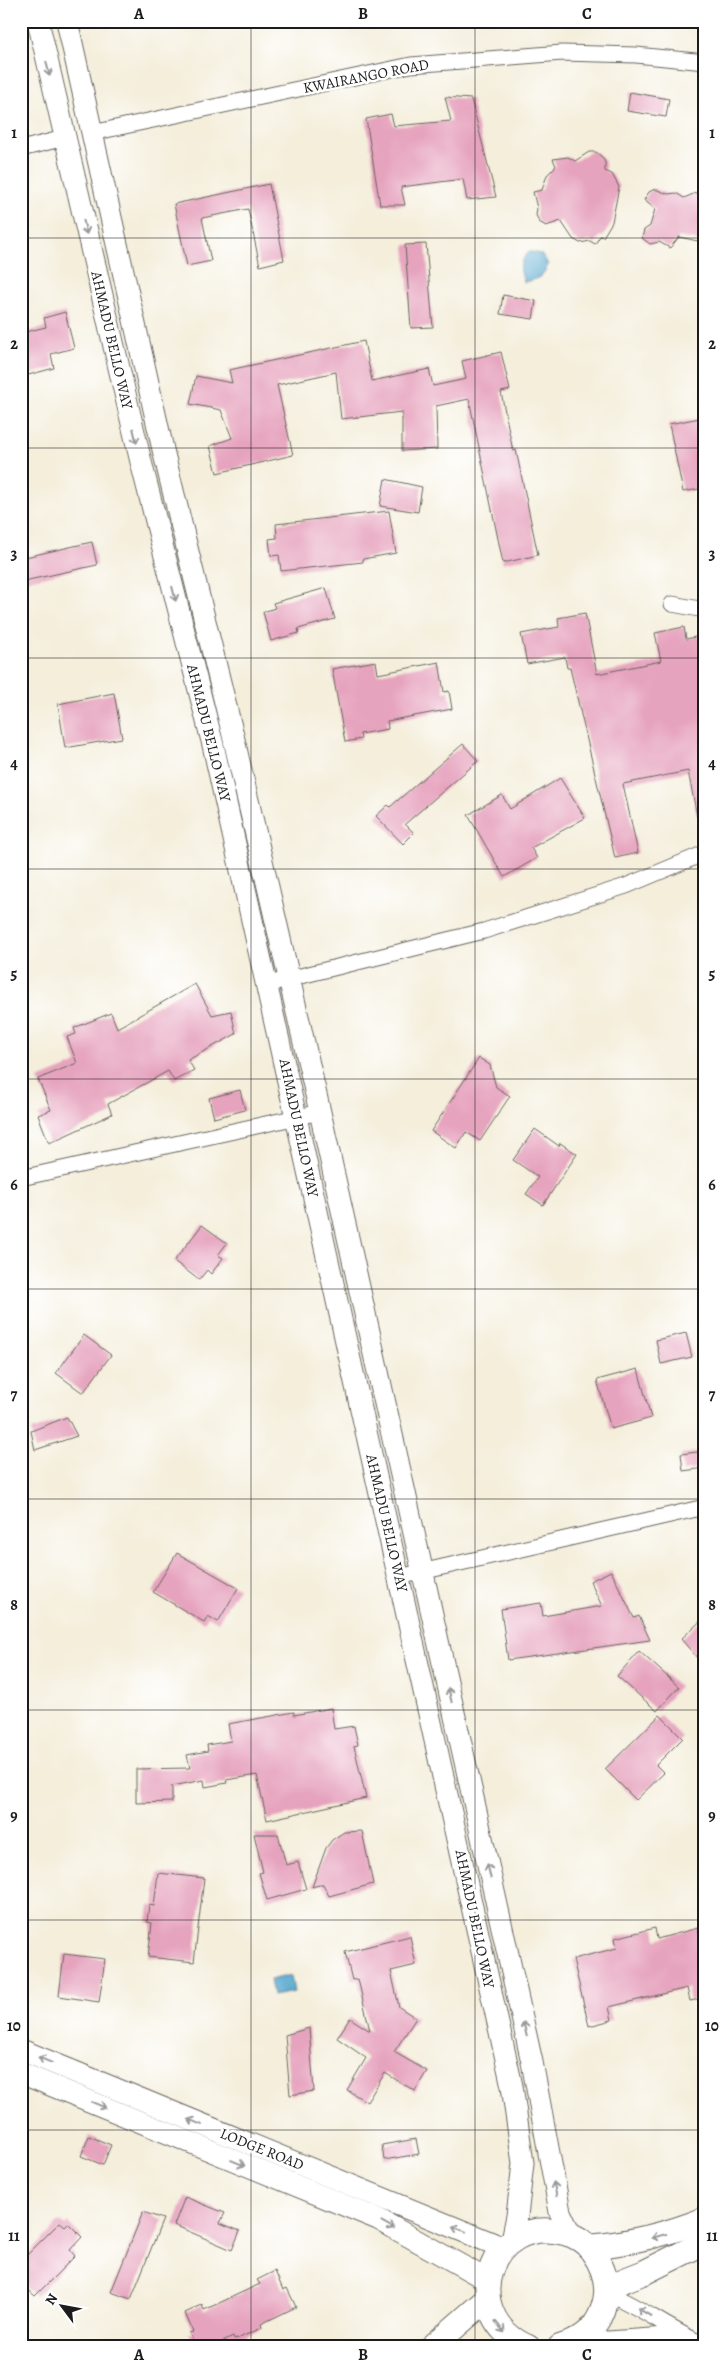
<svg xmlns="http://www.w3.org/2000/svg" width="726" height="2368" font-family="Alegreya,serif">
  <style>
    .water { fill: #52a6cd; stroke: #376174 }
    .building { fill: #e6a3bd }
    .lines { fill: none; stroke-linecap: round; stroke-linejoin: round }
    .street-casing { stroke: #68665f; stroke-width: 17 }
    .secondary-casing { stroke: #68665f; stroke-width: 23 }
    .primary-casing { stroke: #68665f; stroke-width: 26 }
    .street { stroke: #fff; stroke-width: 15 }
    .secondary { stroke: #fff; stroke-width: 21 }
    .primary { stroke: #fff; stroke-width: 24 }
    .oneway { stroke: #999 }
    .grid { fill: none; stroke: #1c1c1c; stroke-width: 1; stroke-opacity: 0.55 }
    .labels { text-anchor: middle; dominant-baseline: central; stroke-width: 5; stroke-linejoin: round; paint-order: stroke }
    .street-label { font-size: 15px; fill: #1c1c1c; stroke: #fff }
    .neatline { fill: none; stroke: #1c1c1c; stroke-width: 2 }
    .grid-label { font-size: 16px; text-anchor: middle; font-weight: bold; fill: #1c1c1c }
  </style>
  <rect width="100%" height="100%" fill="#fff"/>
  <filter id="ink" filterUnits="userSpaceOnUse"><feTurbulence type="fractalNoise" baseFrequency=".02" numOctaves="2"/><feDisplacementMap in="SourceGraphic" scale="10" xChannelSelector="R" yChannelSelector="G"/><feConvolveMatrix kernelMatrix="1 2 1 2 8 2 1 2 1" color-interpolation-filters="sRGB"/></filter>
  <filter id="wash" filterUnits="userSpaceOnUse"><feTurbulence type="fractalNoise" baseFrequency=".0096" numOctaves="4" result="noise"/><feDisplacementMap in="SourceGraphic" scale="20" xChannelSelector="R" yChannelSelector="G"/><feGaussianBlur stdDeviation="1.12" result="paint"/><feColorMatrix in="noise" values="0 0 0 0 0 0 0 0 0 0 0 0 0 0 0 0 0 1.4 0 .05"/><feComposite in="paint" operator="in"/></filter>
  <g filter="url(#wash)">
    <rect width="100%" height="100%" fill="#f4eedb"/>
    <!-- water -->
    <g class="water">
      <path d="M529 252C540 252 544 255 548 265 543 277 537 280 524 282 519 269 519 262 529 252Z"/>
      <polygon points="291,1975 294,1992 273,1996 270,1980"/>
    </g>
    <g id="blocks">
      <!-- building -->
      <g class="building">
        <polygon points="630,92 669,99 666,117 627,111"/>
        <polygon points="445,97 471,99 496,197 467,200 463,179 401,187 405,205 380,205 366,119 391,114 394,126 451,121"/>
        <polygon points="589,152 596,152 602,157 605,162 605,171 612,174 619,187 612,222 603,237 600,236 595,244 590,241 580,243 573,239 561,221 546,226 539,222 536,215 537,208 533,192 542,190 547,175 556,166 553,159 568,157 575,161"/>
        <polygon points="269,184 284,260 260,266 248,209 202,218 211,261 187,266 174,204"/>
        <polygon points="655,189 668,194 676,193 684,198 705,189 705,208 698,241 679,237 670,248 659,242 650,244 642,238 644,230 650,226 655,209 644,200 649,192"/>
        <polygon points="426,244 433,327 411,328 405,245"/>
        <polygon points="503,295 536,301 533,319 500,314"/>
        <polygon points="65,312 74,348 51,354 54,368 21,377 21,333 46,327 44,318"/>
        <polygon points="364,341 372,381 429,369 433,386 466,379 462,361 501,352 510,390 501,392 513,451 516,450 538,555 503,563 469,399 436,406 437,449 402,451 402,412 341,419 336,372 277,385 293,455 217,473 210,446 232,438 221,410 190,404 196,376 232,383 229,370"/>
        <polygon points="705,417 705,488 683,492 669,424"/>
        <polygon points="385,479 422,487 418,512 380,506"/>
        <polygon points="389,511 396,553 363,559 363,562 281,571 279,555 271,556 269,539 277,538 276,524"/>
        <polygon points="92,542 97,565 24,581 21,558"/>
        <polygon points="326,588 335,619 298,629 299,633 271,641 263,612 275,608 273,603"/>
        <polygon points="585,613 597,674 661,661 655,633 684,627 686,639 705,635 705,815 697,816 688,771 623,784 638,853 615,858 570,668 567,668 565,657 527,664 521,634 559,627 558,618"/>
        <polygon points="376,661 378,674 439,662 444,692 449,691 452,709 387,721 388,729 360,734 361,739 345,742 332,669"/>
        <polygon points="114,693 122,738 65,748 58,704"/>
        <polygon points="463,744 478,761 405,824 414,833 403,844 376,816 388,805 390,807"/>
        <polygon points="560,778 585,818 531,848 537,858 504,877 468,815 502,795 510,809"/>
        <polygon points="195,984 212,1015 231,1011 236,1034 188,1060 194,1070 174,1081 168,1071 108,1104 112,1114 49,1143 38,1115 51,1110 38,1079 77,1063 67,1037 76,1034 74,1028 111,1013 117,1028"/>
        <polygon points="479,1058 490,1065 496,1087 510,1096 480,1141 466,1132 456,1148 431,1131"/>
        <polygon points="240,1090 245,1110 214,1118 209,1098"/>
        <polygon points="535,1129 559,1146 560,1143 577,1154 543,1205 526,1194 538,1177 513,1160"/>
        <polygon points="202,1225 227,1243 218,1255 223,1258 211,1274 207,1270 199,1280 174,1261"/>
        <polygon points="686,1333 692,1357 661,1364 656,1340"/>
        <polygon points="84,1335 111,1355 83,1393 56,1373"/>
        <polygon points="638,1369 651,1418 611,1429 597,1380"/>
        <polygon points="67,1417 77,1436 35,1450 31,1431"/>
        <polygon points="705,1451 705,1468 683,1471 681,1454"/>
        <polygon points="177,1553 238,1588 218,1622 208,1616 204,1622 153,1592"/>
        <polygon points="611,1571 634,1618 639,1616 650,1640 508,1660 501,1609 541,1603 543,1616 602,1606 590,1581"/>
        <polygon points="705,1617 705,1667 681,1639"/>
        <polygon points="639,1651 679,1687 657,1711 617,1676"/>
        <polygon points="331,1708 334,1729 354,1726 358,1745 354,1746 366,1798 267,1820 257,1775 226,1780 227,1783 205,1787 204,1780 172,1786 172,1802 136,1803 136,1769 190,1768 187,1755 208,1751 207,1745 231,1741 228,1724 294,1712 294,1715"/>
        <polygon points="660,1715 683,1738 656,1765 664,1773 636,1800 605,1769"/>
        <polygon points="362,1831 373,1884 329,1896 323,1884 312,1887 326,1848 332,1840 344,1832"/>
        <polygon points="254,1834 278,1834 286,1865 298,1862 306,1889 267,1900 259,1873 263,1872"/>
        <polygon points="158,1873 204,1878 194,1962 148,1957 152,1923 147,1922 149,1905 154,1906"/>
        <polygon points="655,1928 657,1939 698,1928 705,1955 705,1998 690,2001 687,1988 609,2007 612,2020 589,2026 573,1959 617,1948 615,1938"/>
        <polygon points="410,1936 416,1965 391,1971 399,2007 416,2018 394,2052 427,2071 415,2091 385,2073 367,2102 347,2090 366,2058 337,2038 350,2018 370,2031 358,1979 352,1980 345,1952"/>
        <polygon points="64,1954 105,1959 99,2002 59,1996"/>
        <polygon points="309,2028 314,2091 290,2095 285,2035"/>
        <polygon points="89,2136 111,2145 103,2165 81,2156"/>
        <polygon points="416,2139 419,2154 384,2160 382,2145"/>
        <polygon points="185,2197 225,2213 220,2223 240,2231 232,2250 174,2225"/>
        <polygon points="143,2212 163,2219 131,2299 111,2292"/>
        <polygon points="60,2222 65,2226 68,2223 82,2237 70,2250 75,2256 35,2296 21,2283 21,2261"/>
        <polygon points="275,2271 283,2290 287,2288 296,2307 261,2324 262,2328 234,2340 233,2337 211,2347 196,2347 189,2333 193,2332 185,2313 202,2305 204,2310 260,2284 257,2280"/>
      </g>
    </g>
  </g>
  <g filter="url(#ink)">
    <use href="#blocks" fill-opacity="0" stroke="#68665f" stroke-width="1"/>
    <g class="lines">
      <defs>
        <g id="street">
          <polyline points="92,133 411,65 562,53 636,55 705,62"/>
          <polyline points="21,149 64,138"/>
          <polyline points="672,604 705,610"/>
          <polyline points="268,984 484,931 626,886 705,853"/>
          <polyline points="21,1178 320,1112"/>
          <polyline points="399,1577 705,1507"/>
          <path d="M607 2293C641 2307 670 2330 705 2345"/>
          <polyline points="579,2341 680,2334"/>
        </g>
        <g id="secondary">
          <polyline points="38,21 141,462 213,745 512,2086 523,2163 517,2216 512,2240"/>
          <polyline points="67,21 164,454 232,731 320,1112 532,2062 560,2212 571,2235"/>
          <polyline points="21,2050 504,2248"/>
          <polyline points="21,2073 378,2219 487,2280"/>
        </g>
        <g id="primary">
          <path d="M589 2247C630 2243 666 2235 705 2219"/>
          <polyline points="607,2287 645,2272 705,2242"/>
          <polyline points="432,2347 487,2299"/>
          <path d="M528 2347C455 2316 489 2213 564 2233 574 2235 586 2242 592 2251 603 2266 609 2282 605 2301 599 2327 585 2339 560 2347"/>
        </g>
      </defs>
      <!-- street casing -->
      <use href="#street" class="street-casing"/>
      <!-- secondary casing -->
      <use href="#secondary" class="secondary-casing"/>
      <!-- primary casing -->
      <use href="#primary" class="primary-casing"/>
      <!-- street -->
      <use href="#street" class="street"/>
      <!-- secondary -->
      <use href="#secondary" class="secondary"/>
      <!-- primary -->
      <use href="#primary" class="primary"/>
    </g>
    <!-- one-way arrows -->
    <defs><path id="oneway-shaft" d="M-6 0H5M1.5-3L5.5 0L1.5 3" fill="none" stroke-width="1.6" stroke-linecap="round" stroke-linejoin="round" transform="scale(1.25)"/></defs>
    <g class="oneway">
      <use href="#oneway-shaft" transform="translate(48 69) rotate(77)"/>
      <use href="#oneway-shaft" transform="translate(85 227) rotate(77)"/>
      <use href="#oneway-shaft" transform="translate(135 436) rotate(77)"/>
      <use href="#oneway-shaft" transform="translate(174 594) rotate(76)"/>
      <use href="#oneway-shaft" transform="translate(450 1695) rotate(-103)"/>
      <use href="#oneway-shaft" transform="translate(489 1871) rotate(-103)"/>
      <use href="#oneway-shaft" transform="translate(525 2029) rotate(-103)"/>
      <use href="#oneway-shaft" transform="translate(45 2060) rotate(-157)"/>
      <use href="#oneway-shaft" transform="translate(99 2105) rotate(23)"/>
      <use href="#oneway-shaft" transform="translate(195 2122) rotate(-158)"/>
      <use href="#oneway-shaft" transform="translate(238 2163) rotate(22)"/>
      <use href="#oneway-shaft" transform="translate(555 2189) rotate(-102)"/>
      <use href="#oneway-shaft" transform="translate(388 2225) rotate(29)"/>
      <use href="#oneway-shaft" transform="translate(459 2229) rotate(-160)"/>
      <use href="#oneway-shaft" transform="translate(659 2236) rotate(165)"/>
      <use href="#oneway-shaft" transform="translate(644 2312) rotate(-149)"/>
      <use href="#oneway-shaft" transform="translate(500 2327) rotate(51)"/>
    </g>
  </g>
  <!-- grid -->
  <path class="grid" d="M251 21V2347M475 21V2347M21 238H705M21 448H705M21 658H705M21 869H705M21 1079H705M21 1289H705M21 1499H705M21 1710H705M21 1920H705M21 2130H705"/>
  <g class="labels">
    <!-- street labels -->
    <g class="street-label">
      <text transform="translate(366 76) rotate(-11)">KWAIRANGO ROAD</text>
      <text transform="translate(112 340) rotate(77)">AHMADU BELLO WAY</text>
      <text transform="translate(209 733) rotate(76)">AHMADU BELLO WAY</text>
      <text transform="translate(299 1128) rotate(78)">AHMADU BELLO WAY</text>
      <text transform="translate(387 1523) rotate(77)">AHMADU BELLO WAY</text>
      <text transform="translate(475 1919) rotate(78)">AHMADU BELLO WAY</text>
      <text transform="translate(262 2149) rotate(22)">LODGE ROAD</text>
    </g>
  </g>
  <!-- margin -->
  <rect width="726" height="2368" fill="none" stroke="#fff" stroke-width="55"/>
  <!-- north arrow -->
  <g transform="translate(62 2306) rotate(302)" stroke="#ffffff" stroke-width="4" paint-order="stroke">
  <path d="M0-4L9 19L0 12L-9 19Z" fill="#1c1c1c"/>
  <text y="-8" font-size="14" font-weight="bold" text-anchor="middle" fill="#1c1c1c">N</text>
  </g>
  <rect x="28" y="28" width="670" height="2312" class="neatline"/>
  <g class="grid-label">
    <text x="139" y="19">A</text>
    <text x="363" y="19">B</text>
    <text x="587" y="19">C</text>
    <text x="14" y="138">1</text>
    <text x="712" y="138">1</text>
    <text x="14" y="349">2</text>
    <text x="712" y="349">2</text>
    <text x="14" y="559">3</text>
    <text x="712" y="559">3</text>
    <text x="14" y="769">4</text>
    <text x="712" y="769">4</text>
    <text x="14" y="979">5</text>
    <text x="712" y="979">5</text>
    <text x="14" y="1190">6</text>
    <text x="712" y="1190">6</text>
    <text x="14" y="1400">7</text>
    <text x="712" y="1400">7</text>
    <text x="14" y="1610">8</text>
    <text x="712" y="1610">8</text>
    <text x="14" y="1821">9</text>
    <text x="712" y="1821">9</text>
    <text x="14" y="2031">10</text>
    <text x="712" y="2031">10</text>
    <text x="14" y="2241">11</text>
    <text x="712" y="2241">11</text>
    <text x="139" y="2360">A</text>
    <text x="363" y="2360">B</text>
    <text x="587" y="2360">C</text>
  </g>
</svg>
